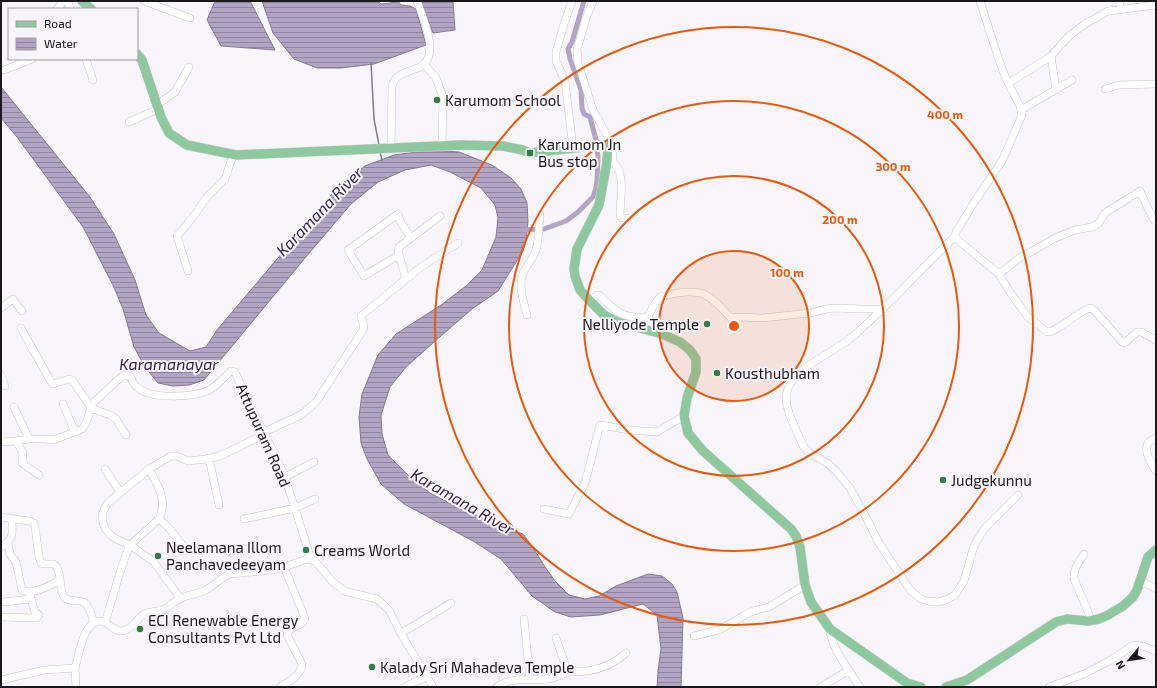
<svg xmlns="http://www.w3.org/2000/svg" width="1157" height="688" viewBox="0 0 1157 688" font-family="'Exo 2',sans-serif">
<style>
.water{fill:url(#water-rules);stroke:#847a91}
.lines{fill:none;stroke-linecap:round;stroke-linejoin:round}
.stream{stroke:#847a91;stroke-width:1.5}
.canal{stroke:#b2a4c3;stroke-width:5}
.minor-casing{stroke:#c6c4ca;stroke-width:8}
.major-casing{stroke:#d1d1d1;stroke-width:10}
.minor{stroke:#fff;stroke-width:7}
.major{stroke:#8ec89f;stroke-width:9}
.ring{fill:none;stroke:#e8590c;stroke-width:2}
.poi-dot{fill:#337b48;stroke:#f7f4fa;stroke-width:1.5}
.labels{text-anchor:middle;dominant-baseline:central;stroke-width:4;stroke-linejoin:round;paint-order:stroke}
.poi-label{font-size:15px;fill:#1a191b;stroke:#f7f4fa;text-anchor:start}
.street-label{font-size:15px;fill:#1a191b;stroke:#f7f4fa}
.water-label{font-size:16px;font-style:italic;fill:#37224c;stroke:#f7f4fa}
.centre{fill:#e8590c;stroke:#f7f4fa;stroke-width:2}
.ring-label{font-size:12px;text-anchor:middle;font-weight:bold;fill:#e8590c;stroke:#f7f4fa;stroke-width:4;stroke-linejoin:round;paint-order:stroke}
</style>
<defs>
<pattern id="water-rules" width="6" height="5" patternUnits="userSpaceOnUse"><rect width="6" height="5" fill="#b2a4c3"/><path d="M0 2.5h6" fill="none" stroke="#90859e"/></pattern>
</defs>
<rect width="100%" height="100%" fill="#f7f4fa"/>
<path class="water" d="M215,1H250L275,50L221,46L207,20Z
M262,1H378L381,4L390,3L398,1L401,5L410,6L416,9L426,45L374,64L341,68H317L294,59L273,33Z
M421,1H453L455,30L433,33Z
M1,87L90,197L114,234L135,280L146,315L159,333L190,351L206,347L217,330L338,187L365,166L394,155L431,150L459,152L492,165L511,178L521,189L527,203L528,221L526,241L523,251L498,291L472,309L434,342L406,367L390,387L381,415L382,434L388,455L408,475L430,493L463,510L503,527L523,534L532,546L545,567L555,581L569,595L585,599L599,596L616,586L648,574L662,576L672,584L677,592L683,618L681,687H657L658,671L661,649L657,615L643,604L600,615L571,617L555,612L532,596L501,559L473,541L404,504L381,484L367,459L361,443L359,417L362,394L378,355L396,334L441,305L466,286L482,270L496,237L498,218L495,205L481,188L450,172L431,165L405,170L378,182L351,204L305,258L204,380L189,385L173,386L158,383L145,367L134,347L123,309L113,285L83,227L17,137L1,118Z"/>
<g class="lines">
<path class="stream" d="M371,63L374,119L379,145
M380,151L382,161"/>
<path class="canal" d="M521,230L544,229L566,221L578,212L593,197L596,188L597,180L598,156L596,140L590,117L584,114L582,108L581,90L570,59L568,49L572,42L584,1"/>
<defs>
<path id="minor" d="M68,1L70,9
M144,1L190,18
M572,1L564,24L556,52V61L565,81L573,148
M593,1L587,16L577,49L578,63L593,110L608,137V145L611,147L613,154V162C626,172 620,201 620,215L621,218H627
M980,1L998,57L1006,79L1020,106L1022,115L1002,161L975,201L956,232L955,236L960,242L999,274L1008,289L1027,316L1047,332C1058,332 1077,312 1090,308L1095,311L1123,343L1127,341L1137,332H1141L1156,340
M1119,1L1121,9
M57,9L64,1
M1051,56L1056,90
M86,59L93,80
M425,65L436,78L443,97L442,146
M4,70L32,59
M1009,83L1051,56L1069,36L1085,24L1108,11L1156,5
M1105,89L1119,85L1156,84
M157,105L175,92L189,67
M1021,110L1072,80
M129,122L158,109
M391,148L392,86C397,72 406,73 418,68C442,59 423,17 417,1
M955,236L892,300L858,332L847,341L800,371L793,380L788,388L786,397L787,406L790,416L803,446L810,453L827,463L836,471L850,488L867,519L879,543L911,591L921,599L928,601L938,602L946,600L955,595L964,581L974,546L984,529L1018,495
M399,255L364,276L348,250L398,214L401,223L411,238
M188,271L177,236L189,222L208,196L225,179L233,155
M999,274L1018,259L1055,238L1075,230L1092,227L1098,224L1105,213L1140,191L1152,217L1156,222
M406,279L421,267L458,243
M590,302L597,295H599C616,312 623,319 648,317L654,305L660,297C672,294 687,290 700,293C711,295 723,310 731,318L741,317L762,318L810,313L831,308L863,309H883
M1,308L13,299L22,311
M527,315C523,300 517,283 525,269C529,262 534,257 536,250C539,239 539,226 540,215
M21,328L51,382L53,384L69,379L73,381L91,408L110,415L116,419L126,435
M1,375L5,386
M63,404L75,432
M14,407L29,439
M264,432L301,415L316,402L363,330L364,327L361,316L406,279L398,251L399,247L440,216
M1156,438C1153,439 1150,441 1148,443C1143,450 1152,465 1156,471
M16,441L23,453L22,463L39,475
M1,442L16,441L29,439H45L53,440L72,433L82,429L86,423L91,408L94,402L121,377L125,375L130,376C132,380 134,385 137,387C150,400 191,397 207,391C218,386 222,379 231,371L235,372L248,401L277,459L285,477L311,559
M209,458L219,505
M105,469L120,492
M149,469C158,485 168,501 159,519
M285,477L314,462
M544,509L569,514L585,483L600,425L630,430L657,432L684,416
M1,517L29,521L34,523L35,526L39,557L41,563L45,564H54C63,572 58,587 64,597C69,603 79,599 85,603C90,607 92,617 94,623
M244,519L295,508L315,499
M8,544L10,554L16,562L22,590C31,596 52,585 60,580
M1,547C15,538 12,534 12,519
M187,551L169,528L159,519L130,545C125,543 118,540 113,537C101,528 99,514 108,503L149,469L171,456H177L188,461L206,459L220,456L265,434
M1084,554C1079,562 1073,569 1074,579L1087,609L1091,621
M1139,582L1147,584L1156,589
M3,602L31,599
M2,617L37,618L39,615L35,612L29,592
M524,619L530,680
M105,622C114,596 119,570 130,545L154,562L180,598
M830,629C829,644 851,674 860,687
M401,633L415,625L451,603
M694,636L719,630L745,615L753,611L769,607L805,585
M556,638L568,673
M75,668L76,687
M1,680L44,670L75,668C79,655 82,630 94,623C107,615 113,636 126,630C134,627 137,618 144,614C150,611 159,612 165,609C170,606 174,601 180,599C188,594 198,594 206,590C215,585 221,577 231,574L272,570L284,567L307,559L315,561L332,581L344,591L377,599L389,610L400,632L433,687
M280,687C288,682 302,675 302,664L287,635V632C292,626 303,626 305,618L284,567
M405,687L427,676
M497,687C511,676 532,681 548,679C555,679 562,674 569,672C575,671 581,672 587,671C602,669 615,663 626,653
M821,687L849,670
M1049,687L1084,674L1109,661L1132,646L1137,645L1142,646L1156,651"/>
<path id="major" d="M82,1L91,9
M137,54L142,60L161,117L169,133L187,145L236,155L461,145L503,146L523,150L530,153L592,146L608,145L607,162L599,205L577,249L574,269L575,276L580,290L590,301L604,315L617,322L662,334L680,342L690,350L696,359V372L687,398L684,416L688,433L703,451L791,529L796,536L800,547L805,585L811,602L830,629L907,683L921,687
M946,687L967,680L1056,622L1067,619L1088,621L1099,619L1108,615L1123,606L1133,597L1137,590L1148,557L1156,550"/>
</defs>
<use href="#minor" class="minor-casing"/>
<use href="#major" class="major-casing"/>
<use href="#minor" class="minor"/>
<use href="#major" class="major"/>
</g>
<circle cx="734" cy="326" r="75" fill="#e8590c" fill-opacity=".12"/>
<g class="ring">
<circle cx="734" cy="326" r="75"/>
<circle cx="734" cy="326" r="150"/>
<circle cx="734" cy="326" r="225"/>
<circle cx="734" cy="326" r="299"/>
</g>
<g class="poi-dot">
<circle cx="437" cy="100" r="4"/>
<rect x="526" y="149" width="8" height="8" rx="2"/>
<circle cx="707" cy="324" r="4"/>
<circle cx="717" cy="373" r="4"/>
<circle cx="943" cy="480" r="4"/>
<circle cx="306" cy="550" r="4"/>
<circle cx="158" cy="556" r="4"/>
<circle cx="140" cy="629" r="4"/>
<circle cx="372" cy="667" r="4"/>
</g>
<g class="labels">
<g class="poi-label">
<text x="445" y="100">Karumom School</text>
<text x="538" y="144">Karumom Jn<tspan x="538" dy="17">Bus stop</tspan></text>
<text x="699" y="324" text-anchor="end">Nelliyode Temple</text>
<text x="725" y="373">Kousthubham</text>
<text x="951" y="480">Judgekunnu</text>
<text x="166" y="547">Neelamana Illom<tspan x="166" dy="17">Panchavedeeyam</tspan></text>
<text x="314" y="550">Creams World</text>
<text x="148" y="620">ECI Renewable Energy<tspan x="148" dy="17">Consultants Pvt Ltd</tspan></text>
<text x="380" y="667">Kalady Sri Mahadeva Temple</text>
</g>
<g class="street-label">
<text transform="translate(264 435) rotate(66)">Attupuram Road</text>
</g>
<g class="water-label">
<text transform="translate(319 211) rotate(-46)">Karamana River</text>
<text x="169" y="363">Karamanayar</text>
<text transform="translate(463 501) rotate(30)">Karamana River</text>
</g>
</g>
<circle cx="734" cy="326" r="6" class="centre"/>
<g class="ring-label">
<text x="945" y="119">400 m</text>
<text x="893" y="171">300 m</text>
<text x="840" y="224">200 m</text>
<text x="787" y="277">100 m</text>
</g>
<rect width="1157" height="688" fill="none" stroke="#1a191b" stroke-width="4"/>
<rect x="8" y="8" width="130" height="52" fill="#f7f4fa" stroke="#9f9ca1"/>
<rect x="16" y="21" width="20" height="6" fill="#8ec89f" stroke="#9f9ca1"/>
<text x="44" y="28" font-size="12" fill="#1a191b">Road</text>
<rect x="16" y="38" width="20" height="12" fill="url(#water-rules)" stroke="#9f9ca1"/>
<text x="44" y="48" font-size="12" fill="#1a191b">Water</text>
<g transform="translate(1129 660) rotate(241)" stroke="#f7f4fa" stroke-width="3" paint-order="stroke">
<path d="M0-3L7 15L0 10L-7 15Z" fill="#1a191b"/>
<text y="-6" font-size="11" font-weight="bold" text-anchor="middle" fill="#1a191b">N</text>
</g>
</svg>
